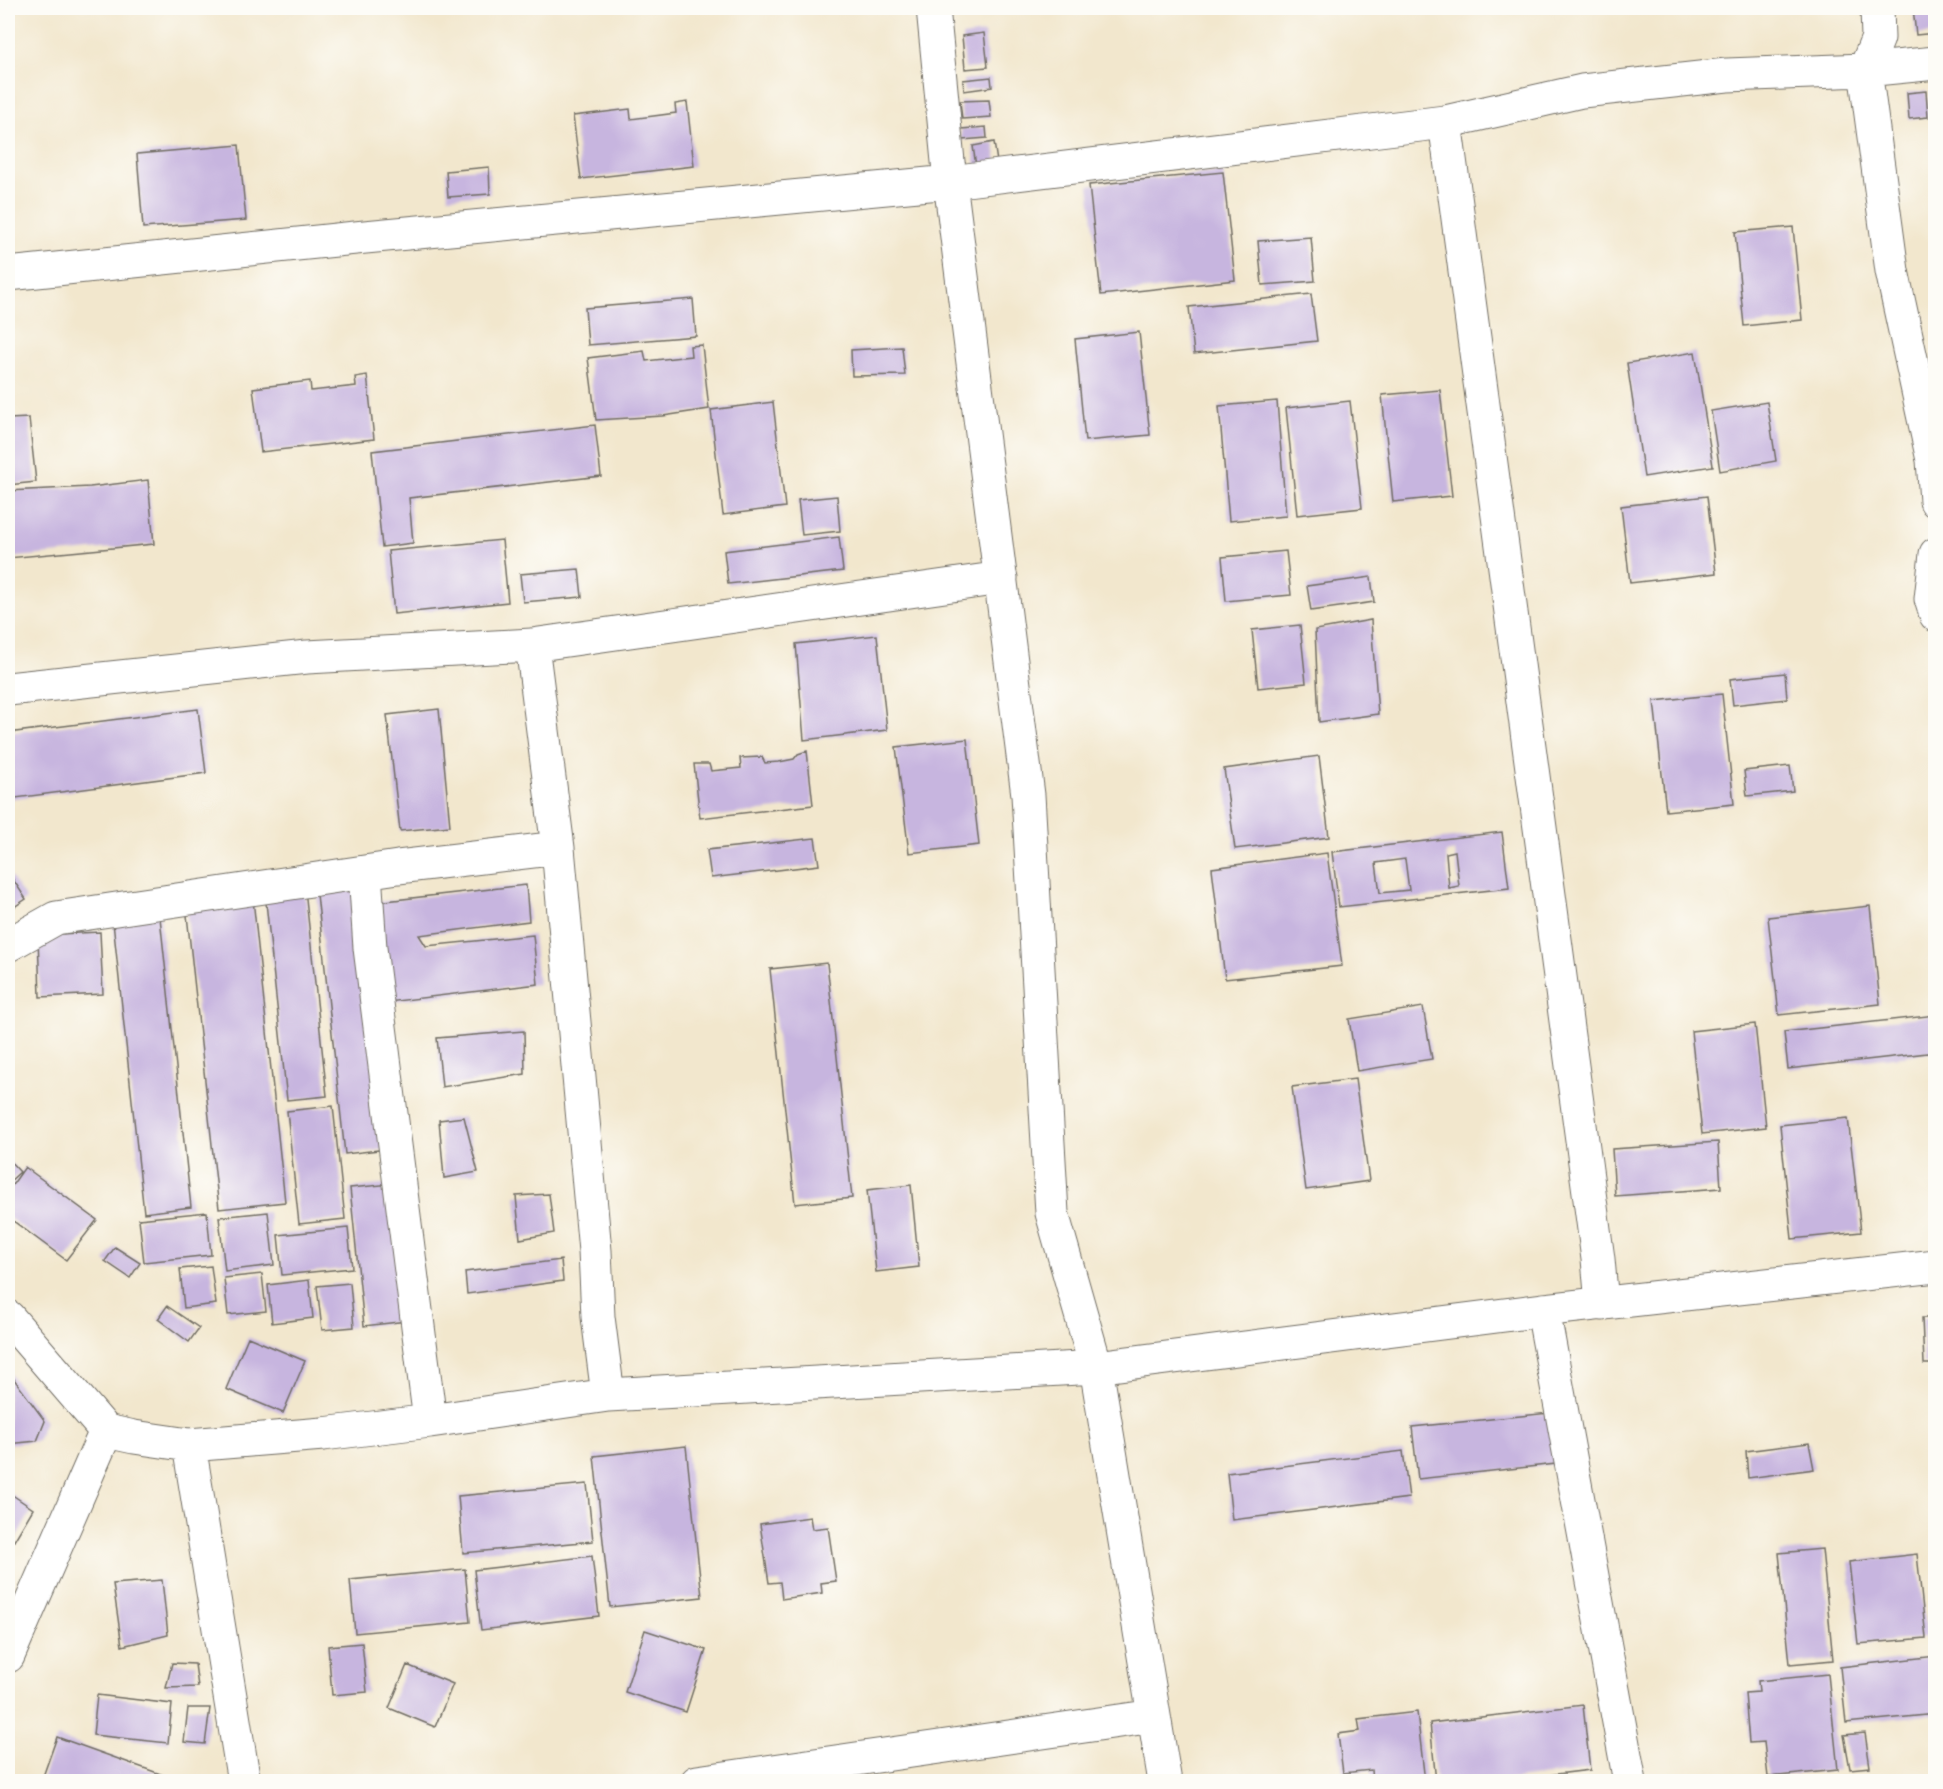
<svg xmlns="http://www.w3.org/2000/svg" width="1943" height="1789" viewBox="0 0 1943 1789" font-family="Cardo,serif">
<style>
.building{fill:#c7b5df;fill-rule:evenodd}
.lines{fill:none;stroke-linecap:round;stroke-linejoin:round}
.street-casing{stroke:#716d64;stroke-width:35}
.street{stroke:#fff;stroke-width:33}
</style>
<rect width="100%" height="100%" fill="#fdfcf7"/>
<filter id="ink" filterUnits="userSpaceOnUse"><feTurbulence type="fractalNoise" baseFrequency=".0167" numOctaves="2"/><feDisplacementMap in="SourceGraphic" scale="12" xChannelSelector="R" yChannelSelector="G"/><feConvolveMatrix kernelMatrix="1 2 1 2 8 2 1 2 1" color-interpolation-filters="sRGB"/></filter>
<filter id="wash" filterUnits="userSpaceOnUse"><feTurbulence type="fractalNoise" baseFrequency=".008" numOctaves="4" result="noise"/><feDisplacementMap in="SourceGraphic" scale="24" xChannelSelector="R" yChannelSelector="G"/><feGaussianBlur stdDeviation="1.35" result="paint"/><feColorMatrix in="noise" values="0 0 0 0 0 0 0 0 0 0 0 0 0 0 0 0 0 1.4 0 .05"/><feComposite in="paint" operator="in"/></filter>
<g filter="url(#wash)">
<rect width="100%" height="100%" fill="#f2e7cd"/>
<g id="blocks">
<path class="building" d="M968,8H990V14H968Z
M1913,8H1936V33L1916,35Z
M984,33L988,67L965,69L962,36Z
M991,77L992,87L964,91L963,80Z
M1926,91L1928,117L1909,119L1907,93Z
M989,100L991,117L962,119L960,101Z
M687,102L694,166L581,179L573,116L630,109L631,119L676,113L675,104Z
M986,127L987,138L962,140L961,129Z
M994,142L997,162L976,166L973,146Z
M239,145L246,220L143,228L137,154Z
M489,167L490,194L448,197L446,171Z
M1223,172L1235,280L1101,295L1089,185Z
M1793,227L1802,320L1744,326L1735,232Z
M1311,237L1315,281L1262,285L1258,241Z
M1311,294L1317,341L1194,354L1189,307Z
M693,299L696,336L588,345L585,308Z
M1139,332L1150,435L1085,441L1075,339Z
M702,345L709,409L663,416L596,420L588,358L644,351L646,361L691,356L690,346Z
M902,347L905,375L852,376L851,350Z
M1695,352L1713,466L1644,477L1627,363Z
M367,375L374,439L261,452L253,388L310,381L311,391L356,386L355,377Z
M1440,390L1452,496L1393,502L1382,395Z
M1277,401L1286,516L1229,521L1219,406Z
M1350,401L1362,508L1297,515L1286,408Z
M773,402L785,507L723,515L711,410Z
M1767,402L1776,461L1720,471L1711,411Z
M29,418L36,482L8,485V419Z
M595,425L601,476L409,498L413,543L382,547L372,451Z
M148,480L154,544L8,558V491L90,487Z
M837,496L840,531L802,535L798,500Z
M1707,496L1716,573L1630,583L1621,506Z
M839,537L843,571L728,584L724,551Z
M502,540L508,602L394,614L388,551Z
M1286,551L1291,595L1226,601L1222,557Z
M579,569L582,597L523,602L520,574Z
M1371,577L1374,602L1311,611L1307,586Z
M1371,620L1378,714L1319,722L1315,630Z
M1300,625L1306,683L1258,688L1252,630Z
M877,635L887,730L804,740L796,644Z
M1785,673L1787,699L1733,705L1730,679Z
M1722,694L1734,804L1666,811L1654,701Z
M198,709L206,773L8,799V733Z
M439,709L450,826L400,831L387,715Z
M967,739L979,845L909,853L896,747Z
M807,751L813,805L700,818L694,764H709L711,771L741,768L740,758L762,757L765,763L779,762L794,759L798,754Z
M1319,756L1329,837L1235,849L1224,769Z
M1790,766L1793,791L1747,796L1744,771Z
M1502,832L1509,888L1339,907L1332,852ZM1455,851L1459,886L1449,888L1446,853ZM1405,859L1409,890L1380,893L1376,863Z
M815,838L819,865L711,878L707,850Z
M1327,853L1342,966L1225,979L1212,868Z
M8,872L26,899L8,911Z
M358,880L387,1149L345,1154L316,885Z
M526,885L529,921L419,935L426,946L533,935L538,984L388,1002L377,902Z
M305,889L327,1096L287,1100L265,893Z
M253,899L285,1202L219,1209L186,906Z
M1870,906L1880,1004L1779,1015L1768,917Z
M159,908L191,1207L144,1213L112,913Z
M100,932L103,994L40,997L38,935Z
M827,963L852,1198L795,1204L770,969Z
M1423,1007L1432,1059L1357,1071L1349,1019Z
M1936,1015V1052L1788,1069L1784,1032Z
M1755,1024L1766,1127L1702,1134L1691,1031Z
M524,1031L525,1074L442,1087L437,1038Z
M1355,1079L1369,1181L1306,1190L1292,1087Z
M333,1106L345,1219L299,1224L287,1111Z
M464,1117L478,1172L444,1178L439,1120Z
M1848,1118L1861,1232L1792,1239L1780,1125Z
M1718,1142L1721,1188L1615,1196L1612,1149Z
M8,1159L20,1172L8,1183Z
M25,1167L97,1220L66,1260L8,1217V1191Z
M392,1184L407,1321L364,1326L350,1188Z
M911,1185L919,1267L876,1272L867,1190Z
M549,1194L554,1233L520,1239L516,1196Z
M207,1212L211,1255L144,1262L139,1219Z
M268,1212L274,1265L225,1271L219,1217Z
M348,1228L352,1268L282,1275L278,1235Z
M115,1247L140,1263L130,1278L105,1261Z
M561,1260L563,1281L467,1294L465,1272Z
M211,1266L216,1304L184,1308L180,1269Z
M262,1274L266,1311L228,1315L224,1278Z
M309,1280L313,1318L272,1323L268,1285Z
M350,1283L354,1327L322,1330L317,1286Z
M167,1306L199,1328L189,1342L158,1319Z
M1922,1318H1936V1364H1924Z
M248,1337L305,1361L283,1413L226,1389Z
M8,1371L45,1421L37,1441L8,1444Z
M1550,1413L1556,1464L1418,1479L1412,1427Z
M1809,1443L1814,1469L1748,1478L1746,1451Z
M686,1446L702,1597L610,1607L594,1456Z
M1403,1451L1409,1498L1232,1520L1227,1473Z
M587,1484L593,1541L463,1553L458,1496Z
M8,1492L33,1509L8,1551Z
M810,1517L812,1529L828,1527L836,1581L821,1583L822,1593L782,1599L780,1582L769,1583L760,1524Z
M1822,1549L1833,1660L1790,1664L1779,1553Z
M1917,1554L1926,1638L1858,1644L1849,1562Z
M592,1556L599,1616L481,1630L474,1570Z
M465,1569L470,1622L355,1633L350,1580Z
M162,1580L168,1635L122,1646L113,1584Z
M645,1630L706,1650L686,1712L625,1692Z
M362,1643L367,1692L332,1695L328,1646Z
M1936,1656V1714L1846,1723L1840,1667Z
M172,1663L195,1664L198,1687L166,1688Z
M407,1665L453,1684L435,1727L389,1708Z
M1828,1674L1838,1770L1768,1777L1764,1742L1749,1743L1745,1693L1759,1692L1758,1681Z
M97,1695L172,1704L168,1743L93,1735Z
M1583,1705L1590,1770L1491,1782H1436L1430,1723Z
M188,1708H210L205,1744L184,1742Z
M1417,1712L1425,1782H1372L1371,1770L1343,1773L1338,1734L1360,1731L1358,1719Z
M1865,1733L1870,1767L1850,1769L1844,1735Z
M57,1737L166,1776L164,1782H41Z"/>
</g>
</g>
<g filter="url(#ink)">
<use href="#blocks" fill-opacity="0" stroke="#716d64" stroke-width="1.5"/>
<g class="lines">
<defs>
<path id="street" d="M933,8L950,182L1028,795L1052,1213L1096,1367L1165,1782
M1877,8L1878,38L1865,70L1892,271L1933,460L1936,501
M1445,122L1598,1259L1602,1304
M8,274L365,237L950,182L1445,122L1582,91L1727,75L1865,70L1936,63
M1936,554L1931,599L1936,615
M532,645L558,848L595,1251L598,1317L608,1395
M8,689L307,657L532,645L1001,578
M365,872L370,948L430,1421
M8,945L56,918L398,867L558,848
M1543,1310L1630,1782
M8,1317L106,1431L134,1437L189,1445L323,1434L430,1421L608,1395L1096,1367L1543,1310L1936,1266
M189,1445L244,1782
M8,1656L106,1431
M697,1782L1154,1716"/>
</defs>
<use href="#street" class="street-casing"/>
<use href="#street" class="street"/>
</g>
</g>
<rect width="1943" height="1789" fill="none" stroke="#fdfcf7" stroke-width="30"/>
</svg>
